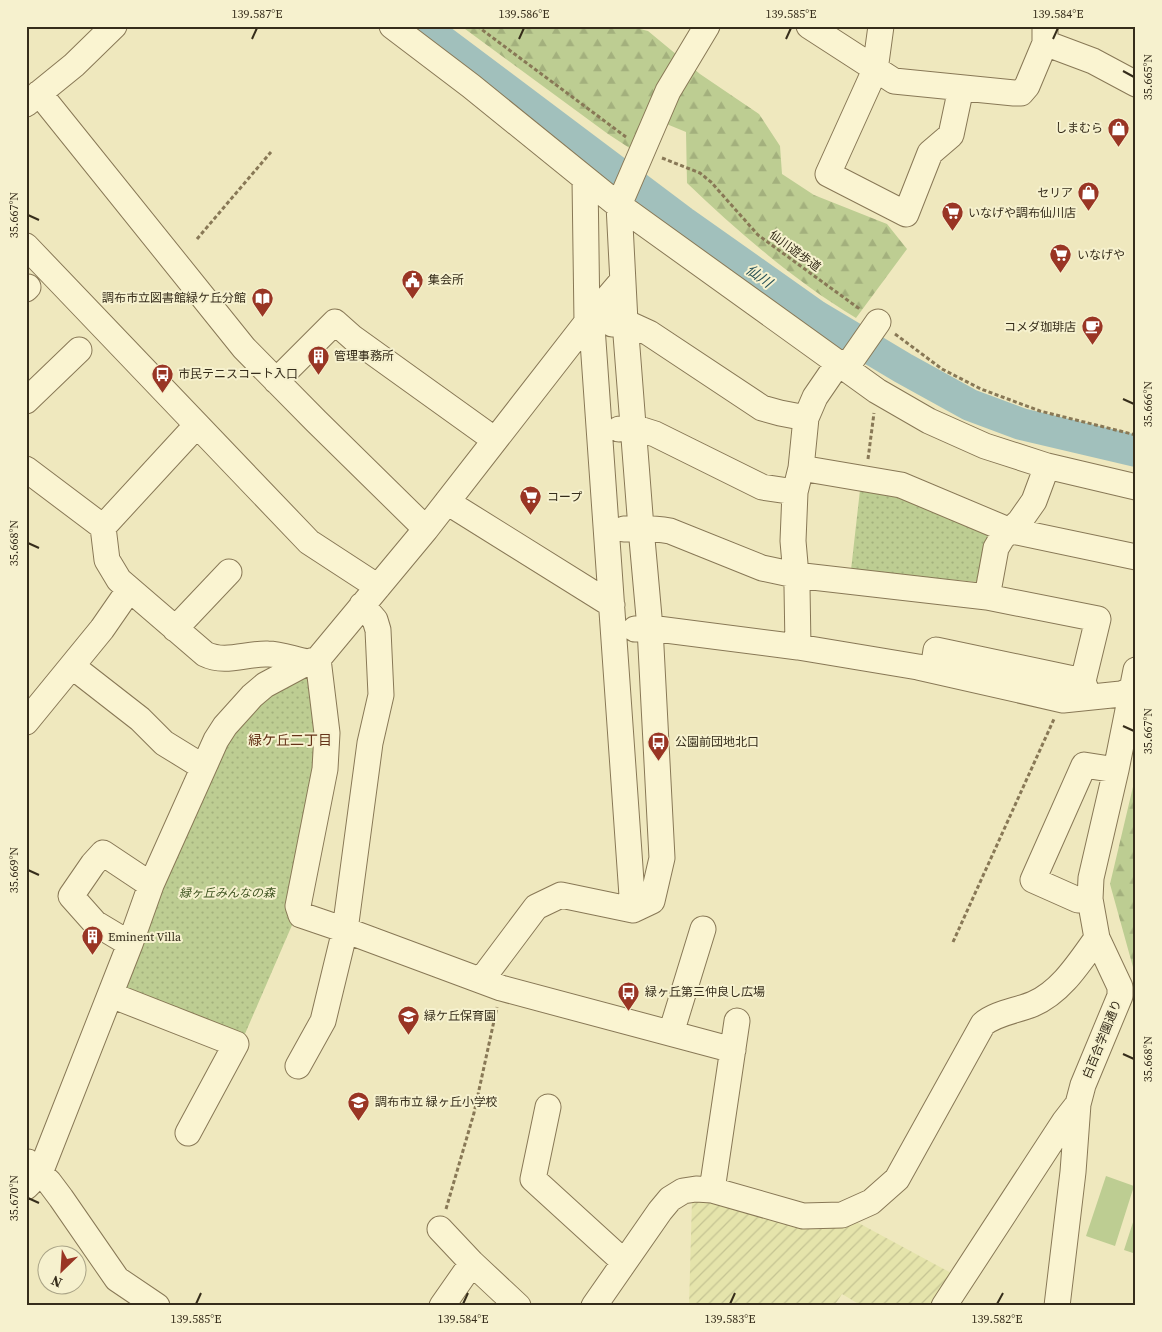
<svg xmlns="http://www.w3.org/2000/svg" width="1162" height="1332" viewBox="0 0 1162 1332" font-family="'Source Serif 4','Noto Sans JP',serif">
<style>
.farmland{fill:url(#farmland-furrows)}
.green{fill:#bdcd92}
.forest{fill:url(#forest-firs)}
.park{fill:url(#park-dots)}
.lines{fill:none;stroke-linecap:round;stroke-linejoin:round}
.river{stroke:#a1c0bc;stroke-width:32}
.minor-casing{stroke:#887856;stroke-width:27}
.path{stroke:#887856;stroke-width:3;stroke-dasharray:4 2.5;stroke-linecap:butt}
.minor{stroke:#faf4d1;stroke-width:25}
.ticks{fill:none;stroke:#362d1b;stroke-width:2}
.labels{text-anchor:middle;dominant-baseline:central;stroke-width:4;stroke-linejoin:round;paint-order:stroke}
.poi-label{font-size:12px;fill:#362d1b;stroke:#f6f1ce;text-anchor:start}
.street-label{font-size:12px;fill:#362d1b;stroke:#f6f1ce}
.park-label{font-size:12px;font-style:italic;fill:#3f5421;stroke:#f6f1ce}
.water-label{font-size:14px;font-style:italic;fill:#2a5357;stroke:#f6f1ce}
.neighbourhood-label{font-size:14px;fill:#653419;stroke:#f6f1ce}
.neatline{fill:none;stroke:#362d1b;stroke-width:2}
.ticks-label{font-size:12px;text-anchor:middle;fill:#362d1b}
</style>
<defs>
<pattern id="farmland-furrows" width="10" height="10" patternUnits="userSpaceOnUse" patternTransform="scale(1.25)"><rect width="10" height="10" fill="#e5e4ab"/><path d="M-1 1l2-2M0 10L10 0M9 11l2-2" fill="none" stroke="#c5c493"/></pattern>
<pattern id="forest-firs" width="22" height="20" patternUnits="userSpaceOnUse" patternTransform="scale(1.25)"><rect width="22" height="20" fill="#bdcd92"/><path d="M5 1l3.5 6h-7zM16 11l3.5 6h-7z" fill="#a3b07d"/></pattern>
<pattern id="park-dots" width="8" height="8" patternUnits="userSpaceOnUse" patternTransform="scale(1.25)"><rect width="8" height="8" fill="#bdcd92"/><path d="M2 2h.1M6 6h.1" fill="none" stroke="#a3b07d" stroke-width="1.8" stroke-linecap="round"/></pattern>
</defs>
<rect width="100%" height="100%" fill="#efe8be"/>
<path class="farmland" d="M692,1200L853,1220L953,1274L934,1306H862L842,1294L834,1306H689Z"/>
<path class="green" d="M1106,1176L1134,1186L1115,1246L1086,1236Z
M1136,1213V1254L1124,1250Z"/>
<path class="forest" d="M461,26H628L648,31L700,74L759,114L780,146L782,174L814,195L887,224L907,249L856,318C795,281 739,233 687,183L686,132L647,116L631,149L608,134Z
M1136,774V978L1110,884Z"/>
<path class="park" d="M861,481L990,527L977,582L851,570Z
M308,662L322,693L299,909L241,1043L111,995L216,740Z"/>
<g class="lines">
<path class="river" d="M422,26L683,222L816,316L903,368L970,405L1021,424L1136,451"/>
<defs>
<path id="minor" d="M392,26L471,86L613,201L877,391L929,421L985,446L1047,466L1136,487
M809,26L894,81L1014,93H1021L1027,86L1045,43V26
M881,26L875,70L828,174L906,214L930,153L951,135L961,88
M1045,43L1093,61L1136,84
M39,93L244,348L316,421L426,529
M26,104L74,65L114,26
M585,179L587,322L592,327L633,910
M26,246L309,542L378,587
M26,289L28,287
M612,324L625,322L649,333L762,408L780,413L806,418
M846,368L878,322
M276,381L335,322L353,338L495,440
M26,401L79,350
M619,429L633,427L655,434L762,487L795,492
M801,468L901,485L1008,530L1136,557
M26,469L103,527L107,560L119,580L205,654C225,664 247,653 268,654C281,654 295,660 308,662
M447,502L612,605
M103,527L196,426
M624,529C640,528 654,528 670,531L762,568L795,575L987,597L1098,619L1083,681L1088,696
M987,597L996,548L1002,538L1020,521L1034,501L1047,466
M175,629L229,572
M635,629L650,628L798,647L918,667L1063,700L1121,694L1131,690L1136,685
M798,647L797,587L793,541L795,492L801,468L806,418L815,397L839,362
M318,659L327,733L325,769L298,906L301,915L345,930L501,988L733,1050
M72,666L140,719L164,743L203,767
M933,670L936,650L1083,681
M26,722L102,629L129,590
M1090,899L1078,900L1033,880L1084,765L1116,770
M130,944L95,923L71,896L93,864L103,853L151,885
M482,979L536,907L561,895L633,910L652,901L662,858L650,628L641,528L625,322L619,205L668,91L707,26
M111,995L236,1044L188,1133
M671,1033L703,929
M298,1066L323,1021L345,930L370,743L381,695L378,630L375,620L362,605
M548,1107L533,1179L624,1262
M28,1162L49,1182L61,1198L117,1279L157,1306
M26,1187L40,1173L130,944L151,885L216,740L225,726L252,696L265,685L308,662L318,659L426,529L587,322L622,281
M712,1190L737,1021
M440,1229L472,1263L518,1306
M442,1306L472,1263
M594,1306L660,1211L670,1199L683,1191L696,1189L712,1190L803,1216L842,1215L871,1202L897,1179L983,1024C996,1013 1016,1011 1033,1004C1061,992 1079,963 1097,938
M944,1306L1064,1122L1078,1104
M1057,1306L1073,1172L1078,1104L1083,1085L1120,996V987L1097,938L1090,899L1091,878L1116,770L1136,670"/>
</defs>
<use href="#minor" class="minor-casing"/>
<path class="path" d="M477,26L626,137
M662,158L700,173L711,182L758,235L861,310
M197,239L271,152
M895,334L942,369L981,389L1040,411L1136,435
M868,459L874,413
M953,942L1054,719
M446,1209L474,1113L497,1007"/>
<use href="#minor" class="minor"/>
</g>
<path class="ticks" d="M252,39L257,28M519,39L524,28M786,39L791,28M1053,39L1058,28M1123,71L1134,77M28,215L39,220M1123,399L1134,404M28,543L39,548M1123,726L1134,731M28,870L39,875M1123,1054L1134,1059M28,1198L39,1203M196,1304L201,1293M463,1304L468,1293M730,1304L735,1293M997,1304L1003,1293"/>
<defs>
<symbol id="shop-pin" viewBox="-11 -11 22 30"><path d="M0 17L-7.5 6A9.5 9.5 0 1 1 7.5 6Z" fill="#993524" stroke="#f6f1ce"/><path d="M-5-2.5h2.3a2.7 3.5 0 0 1 5.4 0H5L5.5 6h-11ZM-1.5-2.5h3a1.5 2.3 0 0 0-3 0Z" fill="#fff"/></symbol>
<symbol id="supermarket-pin" viewBox="-11 -11 22 30"><path d="M0 17L-7.5 6A9.5 9.5 0 1 1 7.5 6Z" fill="#993524" stroke="#f6f1ce"/><path d="M-6-5.5h2.5l.6 2H6L4.5 2H-2.5L-4.4-4H-6ZM-1.5 3.2a1.3 1.3 0 1 0 .1 0ZM3 3.2a1.3 1.3 0 1 0 .1 0Z" fill="#fff"/></symbol>
<symbol id="civic-pin" viewBox="-11 -11 22 30"><path d="M0 17L-7.5 6A9.5 9.5 0 1 1 7.5 6Z" fill="#993524" stroke="#f6f1ce"/><path d="M-.6-6.5H3V-4.5H.6V-3L4-1V1h2V6H-6V1h2V-1L-.6-3ZM-1.2 2.5V6h2.4V2.5Z" fill="#fff"/></symbol>
<symbol id="library-pin" viewBox="-11 -11 22 30"><path d="M0 17L-7.5 6A9.5 9.5 0 1 1 7.5 6Z" fill="#993524" stroke="#f6f1ce"/><path d="M-6-4Q-3-5.5-.7-3.5V5Q-3 3-6 4ZM6-4Q3-5.5 .7-3.5V5Q3 3 6 4Z" fill="#fff"/></symbol>
<symbol id="cafe-pin" viewBox="-11 -11 22 30"><path d="M0 17L-7.5 6A9.5 9.5 0 1 1 7.5 6Z" fill="#993524" stroke="#f6f1ce"/><path d="M-5.5-4.5H6V0H3Q3 3.5 0 3.5H-2.5Q-5.5 3.5-5.5 0ZM3-3.2v2h1.7v-2ZM-6 4.5H4V6H-6Z" fill="#fff"/></symbol>
<symbol id="building-pin" viewBox="-11 -11 22 30"><path d="M0 17L-7.5 6A9.5 9.5 0 1 1 7.5 6Z" fill="#993524" stroke="#f6f1ce"/><path d="M-4-6H4V6H1V3H-1V6H-4ZM-2.5-4.3h1.7v1.8h-1.7ZM.8-4.3h1.7v1.8H.8ZM-2.5-1h1.7V.8h-1.7ZM.8-1h1.7V.8H.8Z" fill="#fff"/></symbol>
<symbol id="bus-pin" viewBox="-11 -11 22 30"><path d="M0 17L-7.5 6A9.5 9.5 0 1 1 7.5 6Z" fill="#993524" stroke="#f6f1ce"/><path d="M-5-6H5V4H4V6H2V4H-2V6H-4V4H-5ZM-3.5-4V0h7V-4ZM-3.5 1.2v1.5H-2V1.2ZM2 1.2v1.5H3.5V1.2Z" fill="#fff"/></symbol>
<symbol id="school-pin" viewBox="-11 -11 22 30"><path d="M0 17L-7.5 6A9.5 9.5 0 1 1 7.5 6Z" fill="#993524" stroke="#f6f1ce"/><path d="M0-5L7-2L0 1L-7-2ZM-4 1L0 2.5L4 1V4Q0 6-4 4Z" fill="#fff"/></symbol>
</defs>
<g fill-rule="evenodd">
<use href="#shop-pin" x="1106" y="116" width="25" height="34"/>
<use href="#shop-pin" x="1076" y="180" width="25" height="34"/>
<use href="#supermarket-pin" x="940" y="200" width="25" height="34"/>
<use href="#supermarket-pin" x="1048" y="242" width="25" height="34"/>
<use href="#civic-pin" x="400" y="268" width="25" height="34"/>
<use href="#library-pin" x="250" y="286" width="25" height="34"/>
<use href="#cafe-pin" x="1080" y="314" width="25" height="34"/>
<use href="#building-pin" x="306" y="344" width="25" height="34"/>
<use href="#bus-pin" x="150" y="362" width="25" height="34"/>
<use href="#supermarket-pin" x="518" y="484" width="25" height="34"/>
<use href="#bus-pin" x="646" y="730" width="25" height="34"/>
<use href="#building-pin" x="80" y="924" width="25" height="34"/>
<use href="#bus-pin" x="616" y="980" width="25" height="34"/>
<use href="#school-pin" x="396" y="1004" width="25" height="34"/>
<use href="#school-pin" x="346" y="1090" width="25" height="34"/>
</g>
<g class="labels">
<g class="poi-label">
<text x="1103" y="128" text-anchor="end">しまむら</text>
<text x="1073" y="193" text-anchor="end">セリア</text>
<text x="968" y="213">いなげや調布仙川店</text>
<text x="1077" y="255">いなげや</text>
<text x="428" y="280">集会所</text>
<text x="246" y="298" text-anchor="end">調布市立図書館緑ケ丘分館</text>
<text x="1076" y="327" text-anchor="end">コメダ珈琲店</text>
<text x="334" y="356">管理事務所</text>
<text x="178" y="374">市民テニスコート入口</text>
<text x="547" y="497">コープ</text>
<text x="675" y="742">公園前団地北口</text>
<text x="108" y="937">Eminent Villa</text>
<text x="645" y="992">緑ヶ丘第三仲良し広場</text>
<text x="424" y="1016">緑ケ丘保育園</text>
<text x="375" y="1102">調布市立 緑ヶ丘小学校</text>
</g>
<g class="street-label">
<text transform="translate(795 251) rotate(36)">仙川遊歩道</text>
<text transform="translate(1102 1039) rotate(-68)">白百合学園通り</text>
</g>
<g class="park-label">
<text x="227" y="893">緑ヶ丘みんなの森</text>
</g>
<g class="water-label">
<text transform="translate(759 276) rotate(35)">仙川</text>
</g>
<g class="neighbourhood-label">
<text x="290" y="740">緑ケ丘二丁目</text>
</g>
</g>
<rect width="1162" height="1332" fill="none" stroke="#f6f1ce" stroke-width="55"/>
<g transform="translate(62 1270) rotate(205)"><circle r="24" fill="#f6f1ce" stroke="#a9a386"/>
<path d="M0-4L9 19L0 12L-9 19Z" fill="#993524"/>
<text y="-8" font-size="14" font-weight="bold" text-anchor="middle" fill="#362d1b">N</text>
</g>
<rect x="28" y="28" width="1106" height="1276" class="neatline"/>
<g class="ticks-label">
<text x="257" y="18">139.587°E</text>
<text x="524" y="18">139.586°E</text>
<text x="791" y="18">139.585°E</text>
<text x="1058" y="18">139.584°E</text>
<text transform="translate(1148 77) rotate(-90)" y="4">35.665°N</text>
<text transform="translate(14 215) rotate(-90)" y="4">35.667°N</text>
<text transform="translate(1148 404) rotate(-90)" y="4">35.666°N</text>
<text transform="translate(14 543) rotate(-90)" y="4">35.668°N</text>
<text transform="translate(1148 731) rotate(-90)" y="4">35.667°N</text>
<text transform="translate(14 870) rotate(-90)" y="4">35.669°N</text>
<text transform="translate(1148 1059) rotate(-90)" y="4">35.668°N</text>
<text transform="translate(14 1198) rotate(-90)" y="4">35.670°N</text>
<text x="196" y="1323">139.585°E</text>
<text x="463" y="1323">139.584°E</text>
<text x="730" y="1323">139.583°E</text>
<text x="997" y="1323">139.582°E</text>
</g>
</svg>
